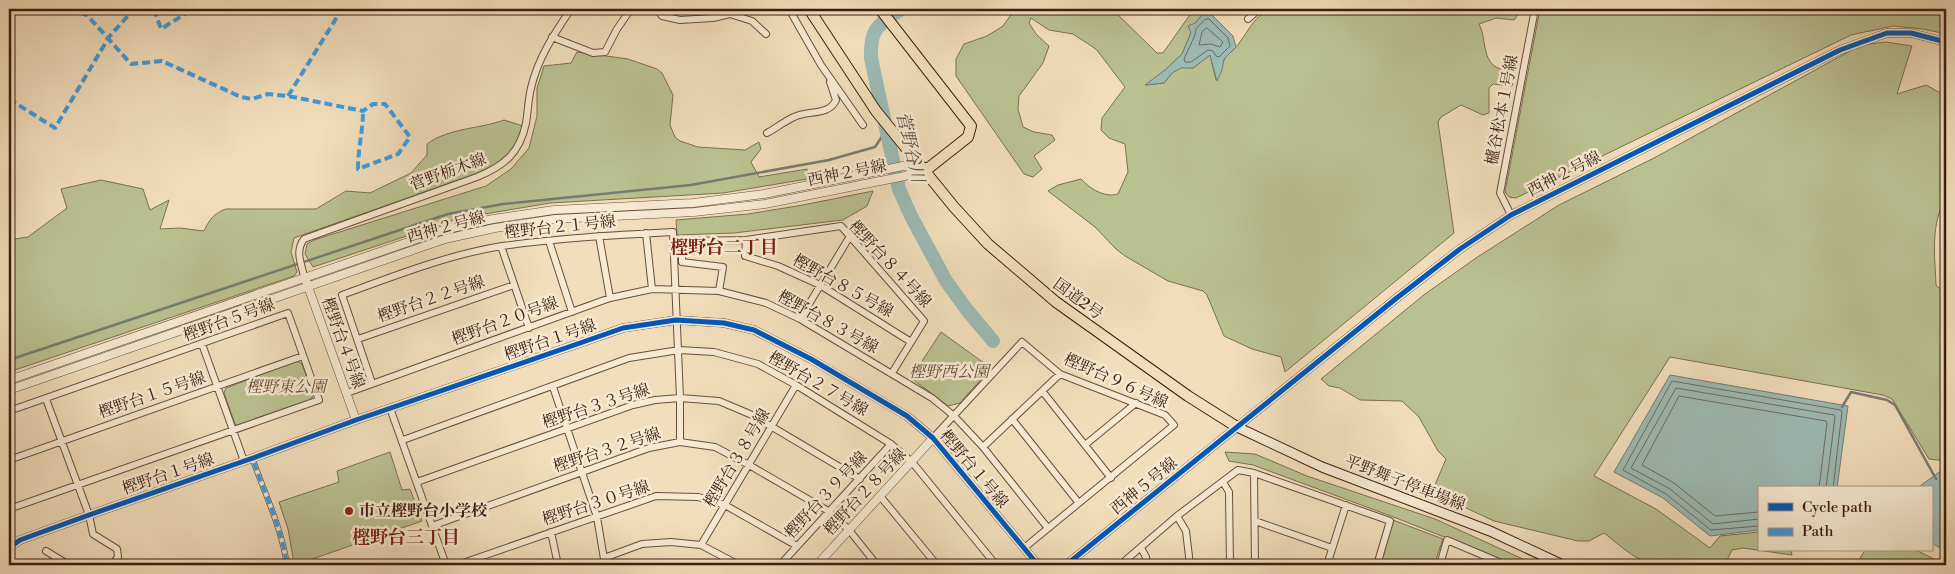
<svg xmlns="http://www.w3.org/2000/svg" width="1955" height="574" viewBox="0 0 1955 574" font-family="'Libre Bodoni','Noto Serif JP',serif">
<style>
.green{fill:#bac191;stroke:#7b7051}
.water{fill:#9cbbb5;stroke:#767c73}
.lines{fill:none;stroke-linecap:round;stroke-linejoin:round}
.shore{stroke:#6c6c63;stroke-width:1}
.stream{stroke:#767c73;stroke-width:2.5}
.river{stroke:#9cbbb5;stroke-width:14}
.pedestrian-casing{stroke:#6a4e3c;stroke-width:6}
.minor-casing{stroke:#6a4e3c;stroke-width:8}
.tertiary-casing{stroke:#6a4e3c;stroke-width:9}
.secondary-casing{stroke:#3c1e11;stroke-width:11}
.trunk-casing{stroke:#3c1e11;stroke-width:12}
.pedestrian{stroke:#f7ead3;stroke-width:4.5}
.minor{stroke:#f7ead3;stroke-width:6}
.tertiary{stroke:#f7ead3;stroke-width:8}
.secondary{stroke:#f7ead3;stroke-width:9}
.trunk{stroke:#f2debc;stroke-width:10}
.quiet{stroke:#3f9bde;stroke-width:4;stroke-dasharray:8 4;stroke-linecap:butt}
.cycleway-casing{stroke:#f7ead3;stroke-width:8}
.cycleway{stroke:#0057b8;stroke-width:5}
.poi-dot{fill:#8f2418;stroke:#f7ead3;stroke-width:2}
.labels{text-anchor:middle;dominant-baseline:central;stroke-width:5;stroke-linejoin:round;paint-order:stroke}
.street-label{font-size:16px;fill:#3c1e11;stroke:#f7ead3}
.park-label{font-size:16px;font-style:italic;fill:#624f37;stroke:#f7ead3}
.poi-label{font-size:16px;font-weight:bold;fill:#3c1e11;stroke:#f7ead3;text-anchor:start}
.water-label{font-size:18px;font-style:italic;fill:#594d42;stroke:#f7ead3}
.neighbourhood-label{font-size:18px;font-weight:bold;fill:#7a1f14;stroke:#f7ead3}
</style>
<rect width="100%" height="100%" fill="#f2debc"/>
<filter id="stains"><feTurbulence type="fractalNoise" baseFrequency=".004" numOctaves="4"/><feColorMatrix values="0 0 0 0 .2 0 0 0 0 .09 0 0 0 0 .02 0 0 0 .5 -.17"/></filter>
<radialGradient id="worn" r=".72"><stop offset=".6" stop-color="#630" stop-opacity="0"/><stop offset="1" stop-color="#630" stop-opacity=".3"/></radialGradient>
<path class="green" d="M1015,9H1112L1157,53H1163L1194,9H1208L1195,23L1182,54L1165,70L1146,85L1164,83L1172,73L1181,67L1193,68L1210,55L1216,80C1220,74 1222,62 1225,58C1228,54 1233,51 1236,47C1249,32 1256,9 1278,9L1283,14L1289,9H1522L1514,20L1496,18L1479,24C1486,36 1482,59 1496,67C1502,70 1509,72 1515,74L1512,86L1493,84L1489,88V113L1483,115L1461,105L1441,117L1438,122L1454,233L1285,372L1281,357L1252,349L1224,336L1207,295L1203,291L1168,281L1125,256L1116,249L1095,227L1048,191L1058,185L1081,179C1090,189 1105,198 1118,194L1128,172L1125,144L1109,138L1101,130L1102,118L1125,87L1096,49L1073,34L1049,30L1031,18L1029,23L1036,34L1049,46L1043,63L1019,96L1018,109L1023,127L1034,132L1052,135L1055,140L1034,156L1042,169L1033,177L1024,174L956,76V59L964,44L987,36L1003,26Z
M1540,9H1946V34L1923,29L1893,26L1851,35L1516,198L1509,197L1505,192Z
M1886,42L1912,46L1897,94L1926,85L1946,96V199C1930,223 1935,257 1936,285L1940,289L1946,292V461L1929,459L1892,399L1883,395L1670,357L1594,476L1656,509L1710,548L1720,536L1759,532V550H1791L1792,555L1743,548L1732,550L1727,560L1730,565H1680L1672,560C1647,574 1623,547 1604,533L1589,541H1578L1494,521L1432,492L1446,459L1438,451L1419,417L1402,401L1360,400L1340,388L1329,386L1321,379L1425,294L1476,258L1559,205L1654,158L1861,45Z
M577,52L628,59L657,69L662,73L673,95L670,125L675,137L680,141L698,147L745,150L759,142L761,149L751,162L759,177L807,169V179L723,193L550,203L461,218L313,267L305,254L307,244L314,240L486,186L511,169L529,148L537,116V88L544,66L571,63Z
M504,120L523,126C517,143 510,156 495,167L294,238L291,252L297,272L294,276L9,372V240L28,237L67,208L61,189L101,180L143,189L150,210L169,200L160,229L180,228L204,231C209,220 214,213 226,209H316L346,191L370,193L411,173L427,155V144C448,128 480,129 504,120Z
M873,191L867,206L843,220L734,233L677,235L676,220L748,214L803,205Z
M941,332L991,368L960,403L948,406L911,378Z
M297,361L302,364L313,395L311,400L237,425L235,424L224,393L226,388Z
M390,452L402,490L410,489L422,521L298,564L294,563L288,529L279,502L339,482L337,471Z
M1225,452L1255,454L1307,476L1435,519L1536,565H1515L1391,516L1253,465L1229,461Z
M1393,520L1443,539L1434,565H1380Z
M1865,550H1916L1946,565H1856Z"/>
<path class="water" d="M1207,10L1233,36L1236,47L1224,59L1222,70L1217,81L1210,55L1193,68H1181L1172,73L1164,83L1145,85L1165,70L1182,54L1191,33L1188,26L1195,23Z
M1670,375L1848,406L1837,488H1759V530L1710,536L1663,498L1614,472Z
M1942,470H1946V551L1931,543V488H1920V486Z"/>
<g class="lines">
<path class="shore" d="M1206,19H1209L1228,38L1230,46L1219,57L1216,56L1213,51L1208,50L1191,62H1185L1184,59L1195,35L1196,29Z
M1207,28L1223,42L1220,47L1211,44L1199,45L1202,32Z
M1759,512L1715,516L1674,483L1642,465L1679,396L1826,421L1827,423L1819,488
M1759,519L1713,524L1670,489L1631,468L1676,388L1834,415L1835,417L1826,488
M1759,526L1711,530L1666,494L1623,470L1672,381L1841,410L1842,412L1833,488"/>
<path class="stream" d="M9,360L448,214L503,204L691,185L829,160L875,147L885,132
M1842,407L1851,392L1887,400L1895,405L1936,479"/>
<path class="river" d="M901,9C878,26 870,27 871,58L899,189L911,216L946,281L967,310L993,341"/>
<defs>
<path id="pedestrian" d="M254,463C266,496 282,530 287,565"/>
<path id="minor" d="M657,9L662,16L680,20L713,18L730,14L752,21L766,34
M789,9L821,65L863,125
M1248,19L1259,9
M552,37L593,53L605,52L617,29L631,9
M767,133C776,128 785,121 794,117C808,110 829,116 836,100L830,82
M1511,215L1500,193L1535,9
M646,233L652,289
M599,236L610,298
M746,240L745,256L778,266L820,285L911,342
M549,241L572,312
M501,246L529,328
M304,276C301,263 295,251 304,239L477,177C504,166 520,153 526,123C528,112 528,100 531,88C538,58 554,34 571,9
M719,291L723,267L682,262V241L746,240L841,226L924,321L892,373
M800,319L850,236
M358,339L514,285
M202,344L244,461
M372,383L342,295C394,276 447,255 502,246C559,238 616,235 673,232L680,398V442
M553,387L597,517L605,565
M1043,392L1111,478
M347,393L610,298L652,289L719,291L766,303L800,319L932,398L954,416L983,447L1047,527
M46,399L89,515L93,534L117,549L118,557L112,565
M390,408L446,565
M9,411L288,313L319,400L9,509
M1012,419L1078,502
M933,438L1022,342L1060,374L1165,415L1174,425L1024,548
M403,440L629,358L679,350L714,352L758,364L796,385L891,444L912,462L996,565
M1085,445L1136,403
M983,447L1060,374
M9,460L303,356
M417,482L633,405L655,400L680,398L719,401L752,415L860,479
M1223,482L1229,492L1230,565
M880,496L937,565
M1177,516L1186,531L1190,565
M1255,521L1332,548
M432,526L649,448L680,442L715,447L749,465L830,512L849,530L877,565
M551,532L558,565
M701,545L796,385
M1141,548L1146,557L1147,565
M46,551L69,565
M604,558L642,544L671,542L701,545L739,565
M457,565L656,496L698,497L725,505L797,546
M780,565L891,444
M1120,565L1177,516L1238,470L1254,473
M1255,565L1254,473L1390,521L1377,565
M1327,565L1346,505
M1440,565L1447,540L1506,565"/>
<path id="tertiary" d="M306,281L356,420
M9,380L443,230L493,219L554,210L693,203L764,194L903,166L921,169
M9,390L445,239L495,228L555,219L694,212L765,204L905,176L923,169
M9,548L20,540L89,515L253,458L356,420L583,342L623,328L676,320L724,323L754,330L811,359L907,416L933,438L1038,565
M817,565L933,438
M1066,565L1398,297L1460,249L1511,215L1840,50L1887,33H1911L1946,42"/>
<path id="secondary" d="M1237,427L1322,467L1490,531L1563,565"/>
<path id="trunk" d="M809,9L876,111L954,207L988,244L1056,302L1188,396L1237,427
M880,9L971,126L968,137L930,167L923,169"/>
</defs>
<use href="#pedestrian" class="pedestrian-casing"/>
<use href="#minor" class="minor-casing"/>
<use href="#tertiary" class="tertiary-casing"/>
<use href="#secondary" class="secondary-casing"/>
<use href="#trunk" class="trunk-casing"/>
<use href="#pedestrian" class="pedestrian"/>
<use href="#minor" class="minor"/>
<use href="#tertiary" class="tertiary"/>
<use href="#secondary" class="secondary"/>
<use href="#trunk" class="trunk"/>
<path class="quiet" d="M69,9L87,15L131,64L162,61L241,97L252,99L268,94L288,96L363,111L373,104H385L410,137L398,154L358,169C358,149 363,131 363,111
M154,9L161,29L193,9
M245,9H246
M288,96L342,9
M9,99L55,128L109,37L134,9
M254,463C266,496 282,530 287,565"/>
<defs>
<path id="cycleway" d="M9,548L20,540L89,515L253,458L356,420L583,342L623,328L676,320L724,323L754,330L811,359L907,416L933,438L1038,565
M1066,565L1398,297L1460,249L1511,215L1840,50L1887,33H1911L1946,42"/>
</defs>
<use href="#cycleway" class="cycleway-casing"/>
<use href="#cycleway" class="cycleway"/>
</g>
<circle class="poi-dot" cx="349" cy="511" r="5"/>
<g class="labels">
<g class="street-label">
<text transform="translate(1502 110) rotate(-79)">櫨谷松本１号線</text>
<text transform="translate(448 172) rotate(-20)">菅野栃木線</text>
<text transform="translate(847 173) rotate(-11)">西神２号線</text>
<text transform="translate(1564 174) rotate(-27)">西神２号線</text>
<text transform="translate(446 227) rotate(-15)">西神２号線</text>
<text transform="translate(560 227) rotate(-6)">樫野台２１号線</text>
<text transform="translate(890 264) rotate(47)">樫野台８４号線</text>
<text transform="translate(843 286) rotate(29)">樫野台８５号線</text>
<text transform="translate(431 299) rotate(-19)">樫野台２２号線</text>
<text transform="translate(1078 299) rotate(36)">国道2号</text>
<text transform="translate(229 320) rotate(-20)">樫野台５号線</text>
<text transform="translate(505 321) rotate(-20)">樫野台２０号線</text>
<text transform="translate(828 322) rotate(29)">樫野台８３号線</text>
<text transform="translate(550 340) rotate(-19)">樫野台１号線</text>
<text transform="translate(343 343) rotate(70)">樫野台４号線</text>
<text transform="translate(1116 381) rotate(24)">樫野台９６号線</text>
<text transform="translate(818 384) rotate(30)">樫野台２７号線</text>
<text transform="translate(152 395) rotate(-19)">樫野台１５号線</text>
<text transform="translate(596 406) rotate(-18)">樫野台３３号線</text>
<text transform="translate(607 450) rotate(-18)">樫野台３２号線</text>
<text transform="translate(737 458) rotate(-59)">樫野台３８号線</text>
<text transform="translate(974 469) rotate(50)">樫野台１号線</text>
<text transform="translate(168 474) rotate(-19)">樫野台１号線</text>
<text transform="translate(1405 483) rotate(21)">平野舞子停車場線</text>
<text transform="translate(1144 486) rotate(-39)">西神５号線</text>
<text transform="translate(865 492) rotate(-47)">樫野台２８号線</text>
<text transform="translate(826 495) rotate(-47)">樫野台３９号線</text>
<text transform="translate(596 503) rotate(-18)">樫野台３０号線</text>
</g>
<g class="park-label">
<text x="949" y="372">樫野西公園</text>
<text x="286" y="387">樫野東公園</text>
</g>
<g class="poi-label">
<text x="359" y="511">市立樫野台小学校</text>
</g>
<g class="water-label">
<text transform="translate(910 147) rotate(77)">菅野谷川</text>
</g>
<g class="neighbourhood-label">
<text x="724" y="247">樫野台二丁目</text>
<text x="406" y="537">樫野台三丁目</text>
</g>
</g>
<rect width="1955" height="574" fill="none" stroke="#f2debc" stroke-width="30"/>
<rect x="10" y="10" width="1935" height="554" fill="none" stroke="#3c1e11" stroke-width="2.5"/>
<rect x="15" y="15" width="1925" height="544" fill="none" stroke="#3c1e11"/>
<rect x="1758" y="486" width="175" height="65" fill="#f7ead3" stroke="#ac9885"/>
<rect x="1768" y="503" width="25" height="8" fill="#0057b8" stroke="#ac9885"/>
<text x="1802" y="512" font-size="15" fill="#3c1e11">Cycle path</text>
<rect x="1768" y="528" width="25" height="8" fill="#3f9bde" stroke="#ac9885"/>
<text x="1802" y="536" font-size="15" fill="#3c1e11">Path</text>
<rect width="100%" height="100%" filter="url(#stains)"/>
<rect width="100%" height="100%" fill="url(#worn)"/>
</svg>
